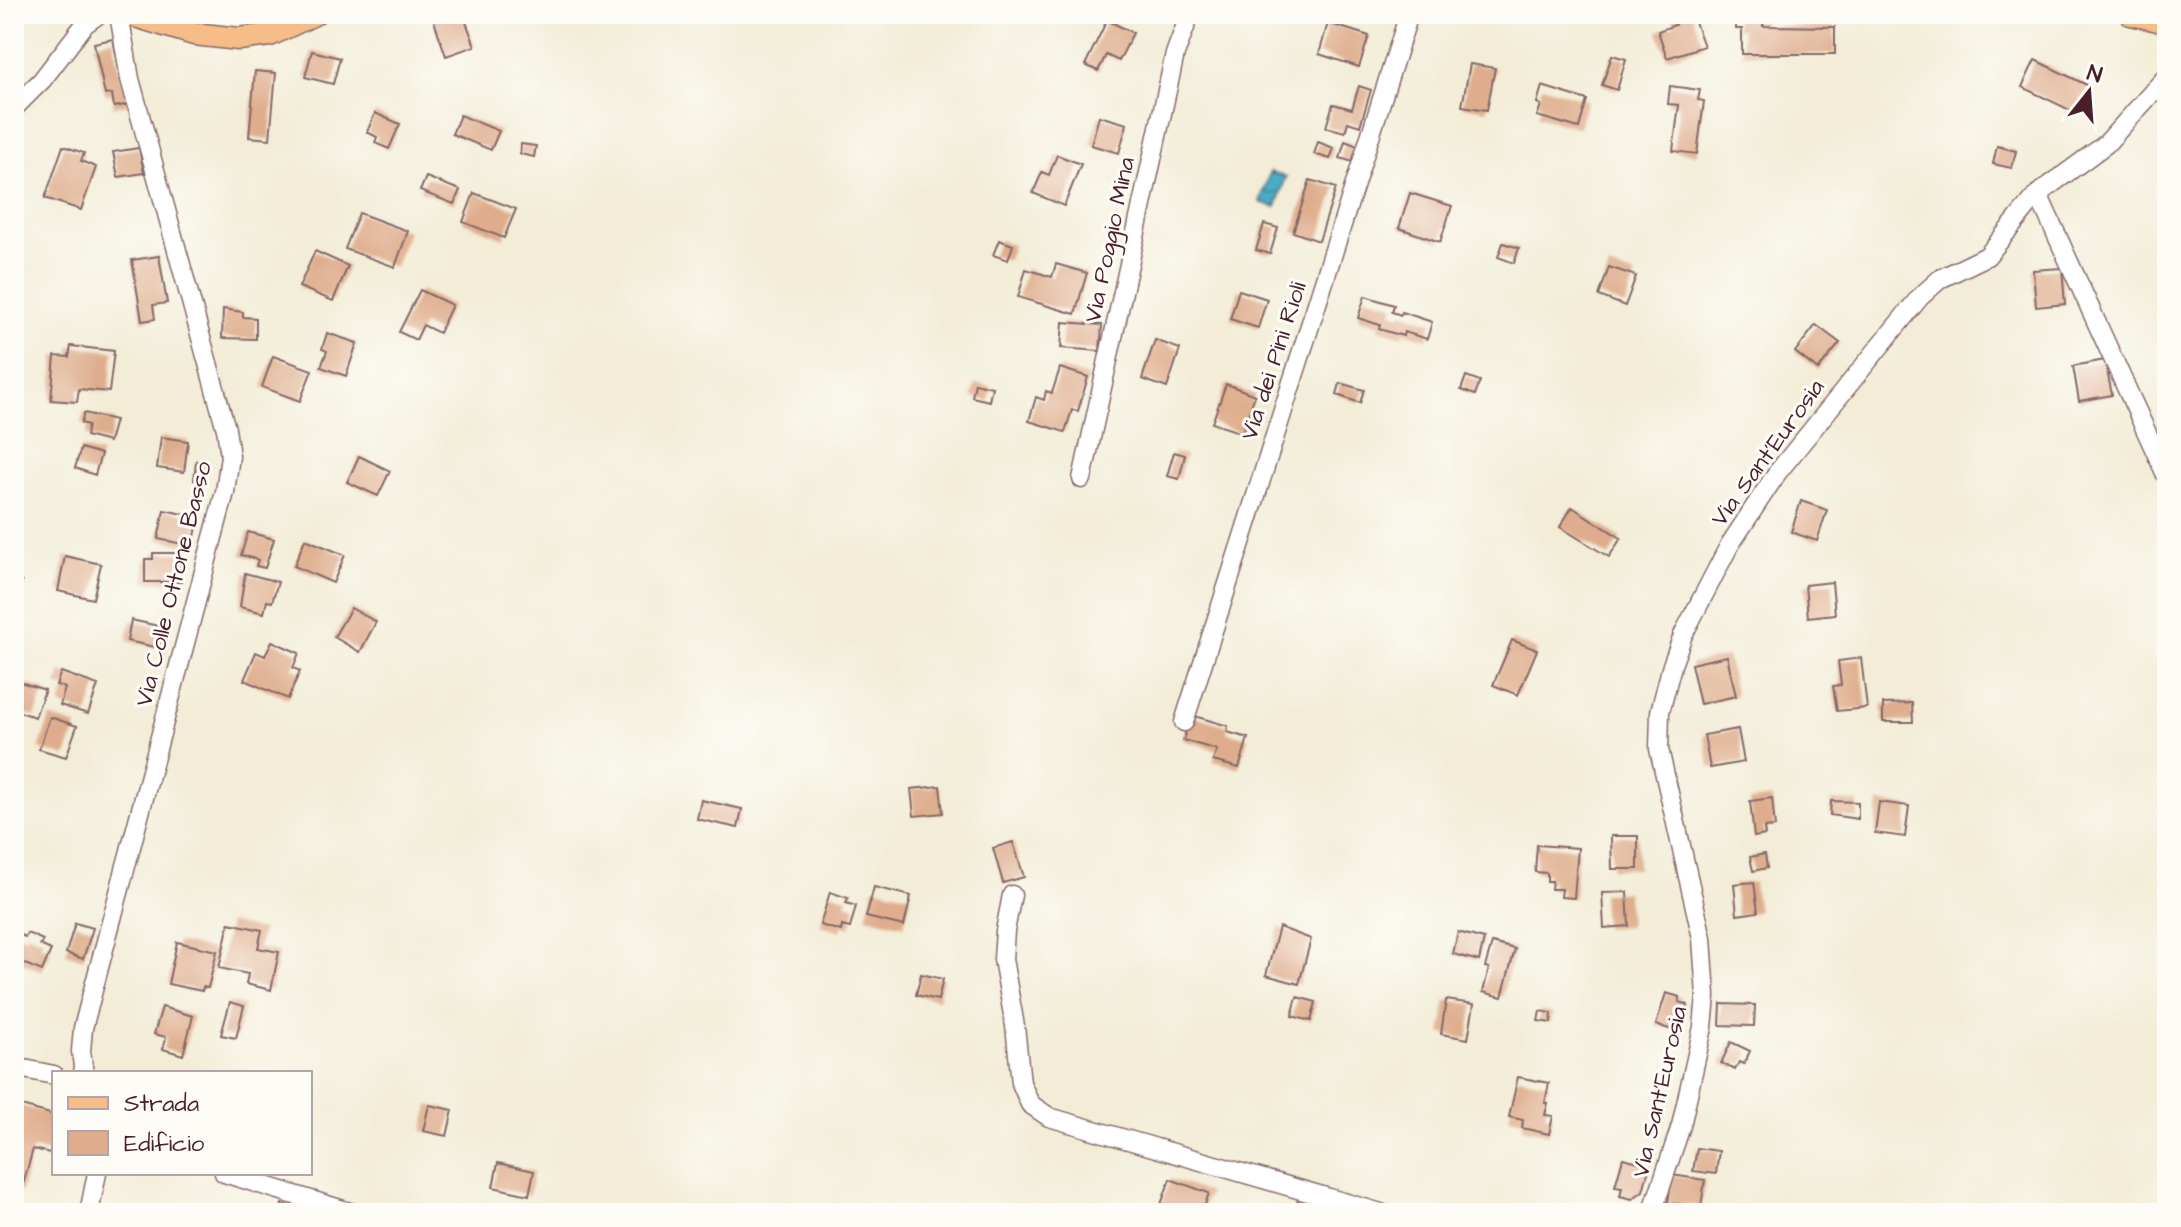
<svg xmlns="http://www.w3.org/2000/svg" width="2181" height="1227" viewBox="0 0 2181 1227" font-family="'Architects Daughter',sans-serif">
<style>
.water{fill:url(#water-waves);stroke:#4a667a;stroke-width:2}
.building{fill:#dfad8d}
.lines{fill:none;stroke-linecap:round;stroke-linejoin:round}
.minor-casing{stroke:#856767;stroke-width:21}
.major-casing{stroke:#856767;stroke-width:25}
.minor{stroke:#fff;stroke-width:18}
.major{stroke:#f7bd88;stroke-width:22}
.labels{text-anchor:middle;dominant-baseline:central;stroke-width:6;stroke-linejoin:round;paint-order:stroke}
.street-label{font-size:24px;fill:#4a1f2b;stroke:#fdfcf7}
</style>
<defs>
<pattern id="water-waves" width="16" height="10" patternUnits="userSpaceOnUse" patternTransform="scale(2)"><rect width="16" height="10" fill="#49adc8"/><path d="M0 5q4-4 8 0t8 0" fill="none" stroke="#3f8ca3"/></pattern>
</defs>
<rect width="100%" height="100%" fill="#fdfcf7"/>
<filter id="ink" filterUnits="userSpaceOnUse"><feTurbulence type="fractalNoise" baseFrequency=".0125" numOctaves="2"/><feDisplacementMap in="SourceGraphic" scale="16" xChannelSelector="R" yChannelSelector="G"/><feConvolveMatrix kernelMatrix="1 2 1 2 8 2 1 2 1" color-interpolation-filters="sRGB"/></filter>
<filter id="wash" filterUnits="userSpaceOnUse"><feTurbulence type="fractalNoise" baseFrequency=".006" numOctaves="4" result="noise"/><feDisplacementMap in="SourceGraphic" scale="32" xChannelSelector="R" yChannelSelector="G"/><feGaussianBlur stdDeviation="1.8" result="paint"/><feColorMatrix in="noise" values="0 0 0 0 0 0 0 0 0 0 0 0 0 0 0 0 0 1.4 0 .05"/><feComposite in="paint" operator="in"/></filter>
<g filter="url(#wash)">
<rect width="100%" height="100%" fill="#f3edd7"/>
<path class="water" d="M1270,172L1286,177L1276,207L1260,202Z"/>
<g id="blocks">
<path class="building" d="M436,14H463L475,46L446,56L432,15Z
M1679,14H1692L1704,46L1667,58L1658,31L1675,25L1671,16Z
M1736,14H1763V26L1835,27V54H1742V29H1736Z
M1107,20L1133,33L1119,61L1106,55L1098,71L1085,65Z
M1328,23L1369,36L1359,67L1319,54Z
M113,39L121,77L131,104L114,107L112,94L105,95L94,43Z
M312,51L340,58L333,84L305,77Z
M1612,55L1626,59L1617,90L1602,85Z
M2035,60L2089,86L2076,113L2022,87Z
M1470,64L1495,68L1487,110L1462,106Z
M255,71L276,73L270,139L249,137Z
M1359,86L1371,90L1360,126L1348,122L1345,132L1326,127L1333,104L1352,109Z
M1542,86L1587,100L1579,128L1537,116L1541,105L1537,103Z
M1670,86L1700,90L1698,100L1704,101L1697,154L1673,151L1679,105L1668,104Z
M375,113L400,124L389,149L375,143L377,137L367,132Z
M460,115L499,131L491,150L452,134Z
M1099,116L1127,124L1119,153L1091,145Z
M1345,141L1358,146L1353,162L1340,158Z
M1318,142L1334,148L1330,159L1314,154Z
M521,144L536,146L534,157L520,154Z
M63,146L84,153L81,161L96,167L81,210L45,198Z
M1997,146L2016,151L2012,168L1993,164Z
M139,148L144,173L118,177L113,152Z
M1057,155L1081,164L1064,206L1033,193L1042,172L1049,175Z
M426,177L460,190L454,204L420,191Z
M1310,180L1336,188L1319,241L1293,232Z
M474,193L516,209L504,238L463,222Z
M1410,193L1452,206L1440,242L1399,228Z
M359,213L408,231L395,267L345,249Z
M1264,224L1278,228L1270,254L1256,250Z
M999,240L1013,245L1008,260L993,255Z
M1503,243L1519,248L1514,263L1498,257Z
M315,251L348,266L333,301L299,287Z
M159,256L167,303L153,305L155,319L142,321L132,260Z
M1056,264L1087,273L1075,314L1018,297L1026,269L1052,277Z
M1609,267L1636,276L1625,306L1599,296Z
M2062,268L2065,304L2036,307L2033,270Z
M420,290L452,305L439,333L423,325L416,340L399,332Z
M1239,290L1267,299L1258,328L1230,319Z
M1365,296L1394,305L1392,312L1401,315L1402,312L1432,322L1427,339L1404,332L1403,336L1379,329L1380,325L1358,318Z
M223,309L243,312V317L256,318V339L222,338Z
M1063,322L1102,325L1100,351L1061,348Z
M1816,325L1840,343L1818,370L1795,352Z
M327,333L357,343L346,376L321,367L327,351L322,349Z
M1155,340L1180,349L1167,388L1142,379Z
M71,346L114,351L109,392L79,389L77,402L51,400L55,356L69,357Z
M273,356L312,370L300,401L262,387Z
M2105,360L2112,395L2079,401L2073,366Z
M1060,368L1088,377L1078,411L1072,410L1065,432L1029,421L1036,397L1044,400L1046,391L1052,393Z
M1466,376L1480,381L1475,395L1461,390Z
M975,383L992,387L989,401L972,397Z
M1340,383L1364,390L1360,403L1337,395Z
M1226,384L1255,395L1242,433L1212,423Z
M84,413L115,420L109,442L86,436L88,425L81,423Z
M161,437L188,441L184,472L157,468Z
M81,448L101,454L95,475L75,468Z
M1174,452L1185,455L1179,479L1167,476Z
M359,456L390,471L378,496L347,482Z
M196,461L206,462L204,481L194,480Z
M1801,501L1827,510L1817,541L1791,532Z
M1572,507L1621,538L1609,557L1560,527Z
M164,510L199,517L193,546L158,539Z
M248,532L274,539L265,568L256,566L258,560L241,555Z
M305,539L345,555L333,583L294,566Z
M153,553H180L181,582H145V559H153Z
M65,556L101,564L93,599L58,591Z
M245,573L278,582L272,602L267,601L264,613L240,607Z
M14,579L22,582L14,603Z
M1832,582L1835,614L1808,617L1805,585Z
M351,608L376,622L360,652L334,637Z
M131,620L163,627L159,648L127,641Z
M1512,640L1537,650L1518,695L1493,685Z
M272,641L299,653L293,668L300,671L288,699L244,680L256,652L265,656Z
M1727,656L1736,696L1700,704L1691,664Z
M1861,658L1867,708L1837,711L1833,686L1841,685L1838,661Z
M61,672L98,685L88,714L60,705L65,688L56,685Z
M17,681L45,690L35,717L14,710V690Z
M1912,703L1913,722H1883V704Z
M1191,715L1228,726L1227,732L1248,738L1239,768L1213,761L1217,750L1183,740Z
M50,717L77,726L66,757L39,749Z
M1738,729L1744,762L1710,768L1704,735Z
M940,786L943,813L914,816L911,789Z
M1772,798L1775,827L1764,828L1765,835L1754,837L1750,801Z
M701,800L742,809L738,828L697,819Z
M1831,801L1858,802V819L1830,815Z
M1879,802L1909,806L1905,837L1875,833Z
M1611,836H1638V869H1612Z
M1013,842L1024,877L1003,883L993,848Z
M1537,845L1578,848L1574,898L1561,897L1562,889H1551L1552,881H1547V873L1535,872Z
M1765,854L1767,868L1753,871L1750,857Z
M1754,882L1758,912L1737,915L1734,884Z
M874,887L911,896L904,926L866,917Z
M830,892L848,898L846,903L856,906L850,928L842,926L841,931L820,925Z
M1627,892L1629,926L1604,928L1602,893Z
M75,923L93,928L83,959L66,953Z
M229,923L262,930L258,948L279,952L271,990L246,984L248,974L219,968Z
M1279,927L1311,939L1299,984L1266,975Z
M14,932L25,937L27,933L43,940L40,945L51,950L42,971L23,963L19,972L14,970Z
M1458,932L1484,939L1479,961L1453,954Z
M177,942L217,951L208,988L203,987L202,991L168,984Z
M1492,943L1515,949L1502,997L1483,992L1489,968L1485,967Z
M921,974L943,979L938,1000L916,995Z
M1666,993L1680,997L1679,1002L1688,1005L1683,1022L1676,1020L1673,1030L1656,1025Z
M1297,997L1316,1002L1311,1021L1292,1016Z
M1446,1000L1474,1004L1468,1039L1441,1034Z
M230,1002L244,1006L236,1038L221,1035Z
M1721,1004L1755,1005L1754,1026L1720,1025Z
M162,1007L193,1016L183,1055L163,1049L166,1037L154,1034Z
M1540,1011L1552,1013L1551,1023L1538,1021Z
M1731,1042L1750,1051L1744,1064L1739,1062L1735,1070L1721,1063Z
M1518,1077L1549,1083L1545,1103H1548L1545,1115L1553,1116L1549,1134L1522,1128L1523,1120L1509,1117Z
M14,1104L54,1115V1154L33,1149L21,1192L14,1190Z
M429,1105L453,1110L447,1136L423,1131Z
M1697,1148L1719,1151L1716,1174L1693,1171Z
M1623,1158L1650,1165L1643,1191L1632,1199L1620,1196L1622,1187L1615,1186Z
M498,1163L534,1171L529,1195L493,1187Z
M1672,1175L1705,1180L1701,1207L1668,1203Z
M1170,1179L1209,1193L1202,1213H1158Z
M1300,1194L1330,1205L1327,1213H1293Z
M282,1204L300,1209L298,1213H280Z"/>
</g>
</g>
<g filter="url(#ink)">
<use href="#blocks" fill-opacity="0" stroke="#856767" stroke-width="2"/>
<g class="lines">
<defs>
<path id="minor" d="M14,108L42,80L85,24L99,14
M2038,194L2167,477
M1082,479L1175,54L1190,14
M1184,722L1409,14
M1012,895L1005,931L1003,959L1015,1026L1021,1083L1030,1104L1049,1117L1381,1213
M14,1067L54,1075
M84,1073L81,1051L83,1028L225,492L230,456L226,429L130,79L119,14
M224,1173L353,1213
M89,1213L97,1173
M1652,1213L1681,1126L1703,1027L1706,996L1702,938L1659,749L1660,712L1672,665L1683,635L1729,546L1777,473L1920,297L1940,279L1987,256L2038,194L2106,144L2167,76"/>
<path id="major" d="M129,14L194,34L239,39L270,35L314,14
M2131,14L2167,22"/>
</defs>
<use href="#minor" class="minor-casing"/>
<use href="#major" class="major-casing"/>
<use href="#minor" class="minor"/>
<use href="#major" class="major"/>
</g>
</g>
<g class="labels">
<g class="street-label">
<text transform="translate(1110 240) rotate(-78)">Via Poggio Mina</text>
<text transform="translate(1274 361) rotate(-72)">Via dei Pini Rioli</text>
<text transform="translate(1768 453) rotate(-54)">Via Sant'Eurosia</text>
<text transform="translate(174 584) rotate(-76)">Via Colle Ottone Basso</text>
<text transform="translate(1660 1092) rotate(-77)">Via Sant'Eurosia</text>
</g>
</g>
<rect width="2181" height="1227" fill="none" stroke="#fdfcf7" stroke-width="48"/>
<rect x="52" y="1071" width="260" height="104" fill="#fdfcf7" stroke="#b5a4a5" stroke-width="2"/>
<rect x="68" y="1097" width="40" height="12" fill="#f7bd88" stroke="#b5a4a5" stroke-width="2"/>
<text x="124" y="1111" font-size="24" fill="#4a1f2b">Strada</text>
<rect x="68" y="1131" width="40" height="24" fill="#dfad8d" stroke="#b5a4a5" stroke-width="2"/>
<text x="124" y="1151" font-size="24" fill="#4a1f2b">Edificio</text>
<g transform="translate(2089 92) rotate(17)" stroke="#fdfcf7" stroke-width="6" paint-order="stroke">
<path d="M0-6L14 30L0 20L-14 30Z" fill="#4a1f2b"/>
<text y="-12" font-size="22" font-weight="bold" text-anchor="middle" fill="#4a1f2b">N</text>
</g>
</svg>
